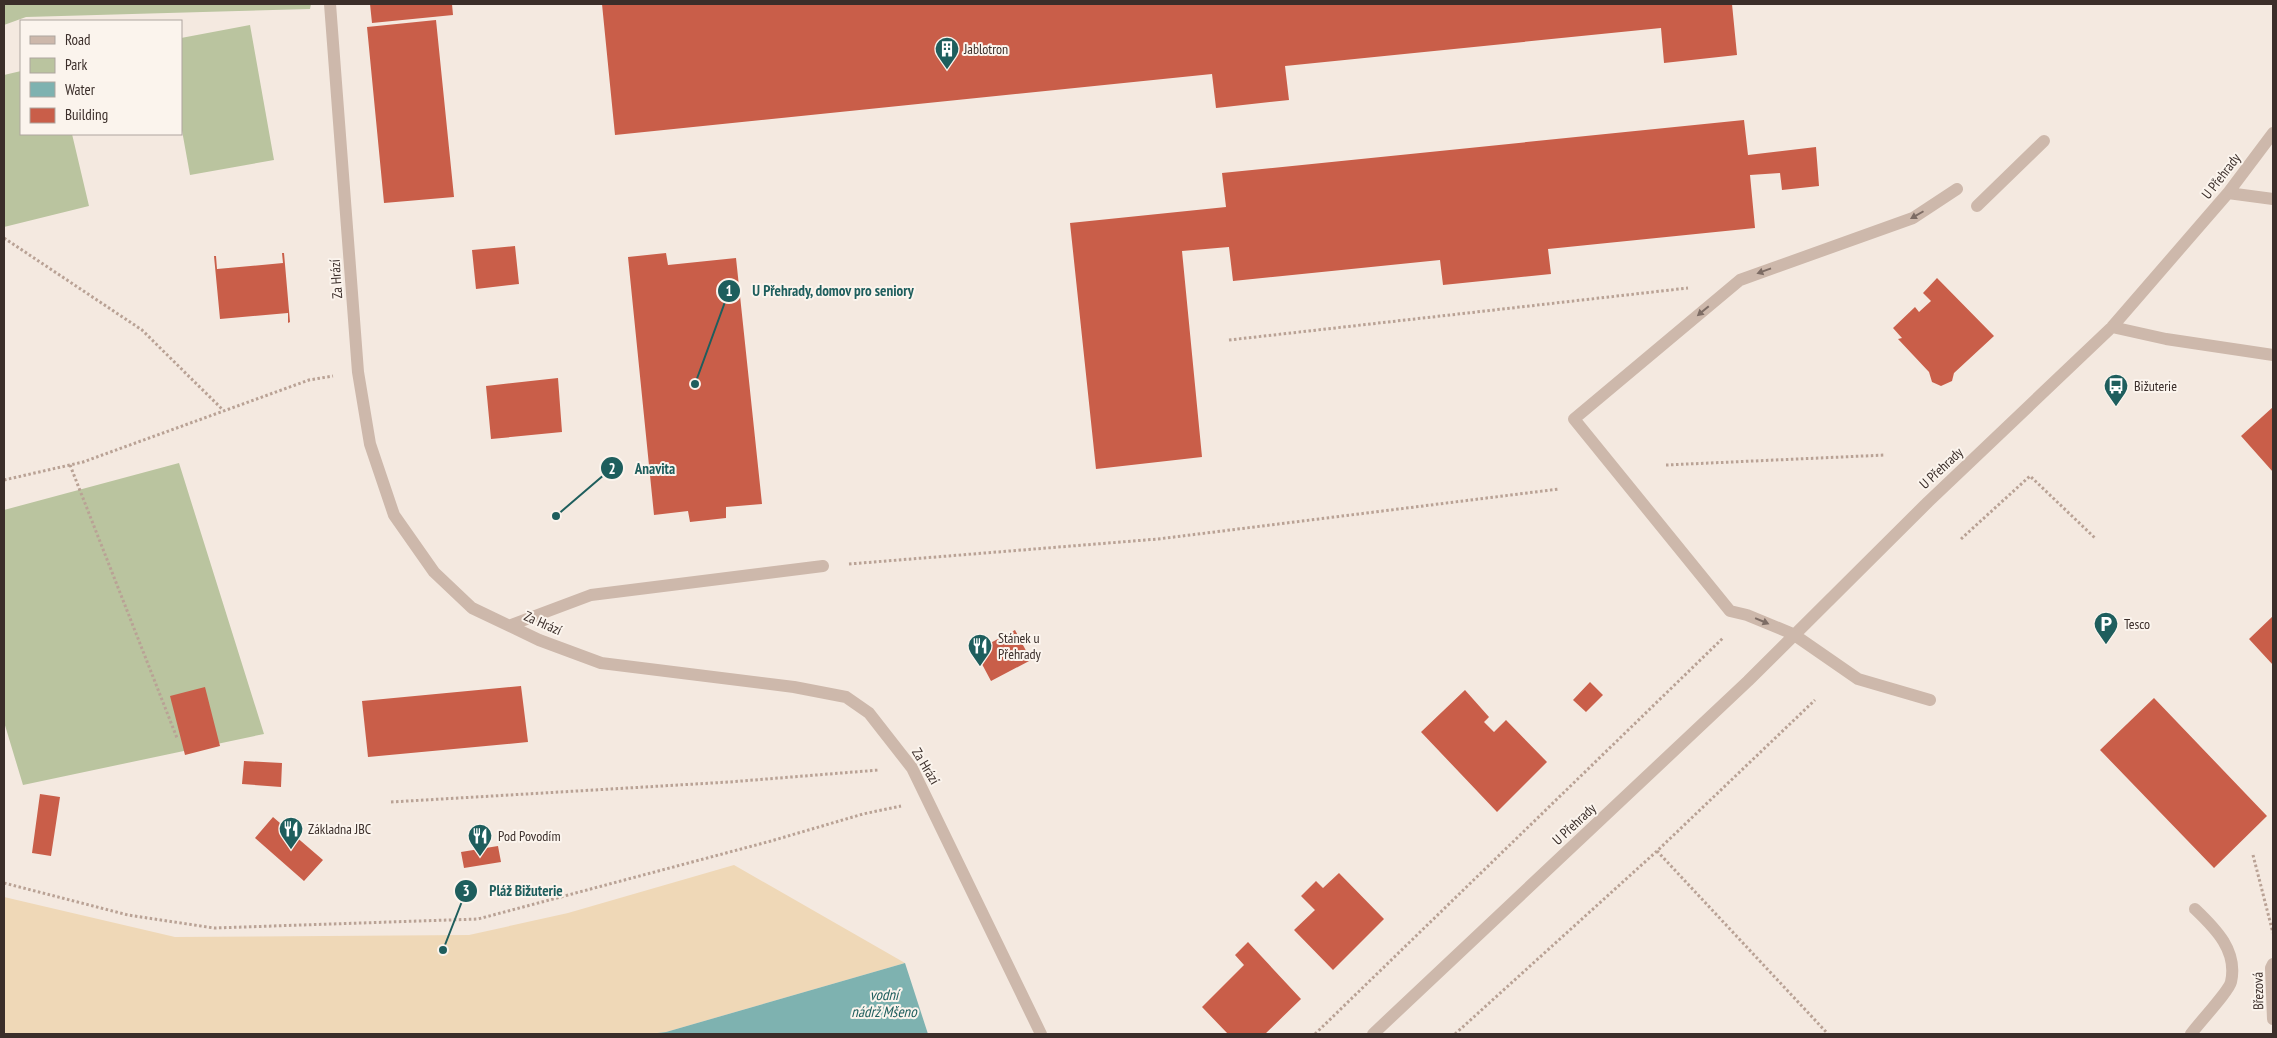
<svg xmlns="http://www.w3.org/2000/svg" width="2277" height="1038" viewBox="0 0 2277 1038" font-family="'PT Sans Narrow',sans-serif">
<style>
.green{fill:#bac49f}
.sand{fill:#efd8b7}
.water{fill:#7eb2b0}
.building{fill:#c95e49}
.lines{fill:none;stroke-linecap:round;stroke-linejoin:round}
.path{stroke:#b9a295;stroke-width:3;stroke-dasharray:2.5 2.5;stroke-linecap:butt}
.minor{stroke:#cdb8ab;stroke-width:12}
.oneway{fill:#7d6c64}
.labels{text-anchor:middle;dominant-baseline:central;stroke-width:4;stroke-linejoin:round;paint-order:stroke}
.poi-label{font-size:14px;fill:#3b2e2a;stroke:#fbf4ed;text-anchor:start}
.street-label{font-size:14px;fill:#3b2e2a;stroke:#fbf4ed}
.water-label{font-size:15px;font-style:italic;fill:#1e5e5d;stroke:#fbf4ed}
.leader{fill:none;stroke:#1e5e5d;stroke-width:2}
.callout-dot{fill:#1e5e5d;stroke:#fbf4ed;stroke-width:2}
.mark-label{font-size:15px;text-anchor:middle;font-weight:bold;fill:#fff}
.callout-label{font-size:15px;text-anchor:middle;font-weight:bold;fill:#1e5e5d;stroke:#fbf4ed;stroke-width:4;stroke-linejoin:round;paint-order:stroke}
</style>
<rect width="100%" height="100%" fill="#f4e9e0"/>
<path class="green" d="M4,4H311L310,9L26,17L4,25Z
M250,25L274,160L190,175L181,125V38Z
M21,71V134H72L89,206L4,227V75Z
M179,463L264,734L23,785L4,722V510Z"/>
<path class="sand" d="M734,865L905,963L666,1032L649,1034H4V897L175,937L469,935L568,913Z"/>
<path class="water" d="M905,963L928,1034H649L666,1032Z"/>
<path class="building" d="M370,4H452L453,15L372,23Z
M602,4H1732L1737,55L1664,63L1661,28L1285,66L1289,100L1216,108L1212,74L615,135Z
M436,20L454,197L384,203L367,27Z
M1744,120L1748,155L1816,147L1819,186L1782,190L1780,173L1750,175L1755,228L1548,249L1551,274L1443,285L1440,260L1233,281L1229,247L1182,251L1202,457L1096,469L1070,223L1226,207L1222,173Z
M515,246L519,284L476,289L472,250Z
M282,253H284L290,322L288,323V313L220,319L214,256H216L217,269L283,263Z
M666,253L668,265L736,258L762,504L726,507V518L690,522L688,511L654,515L628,257Z
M1937,278L1994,336L1954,373L1952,381L1941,386L1932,382L1929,372L1898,339L1902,338L1893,328L1915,307L1919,312L1931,301L1923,293Z
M558,378L562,432L491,439L486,386Z
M2273,407V472L2241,436Z
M2273,616V665L2249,639Z
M1015,630L1031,660L991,681L975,651Z
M1590,682L1603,695L1586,712L1573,700Z
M521,686L528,742L368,757L362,701Z
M205,687L220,746L185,755L170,696Z
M1465,690L1489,717L1484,722L1494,732L1506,720L1547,762L1497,812L1421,732Z
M2154,698L2267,816L2214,868L2100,750Z
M244,761L282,763L281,787L242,784Z
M40,794L60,797L51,856L32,853Z
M273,817L323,860L304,881L255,838Z
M498,846L501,862L464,868L461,852Z
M1339,873L1384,919L1333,970L1294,930L1315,910L1301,896L1316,881L1323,888Z
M1248,942L1301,999L1265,1034H1228L1202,1007L1244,965L1235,955Z"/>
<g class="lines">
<path class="path" d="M4,238L142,330L223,410
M1229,340L1688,288
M70,465L177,738
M1666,465L1885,455
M4,480L83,462L309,380L333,376
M1961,539L2030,476L2095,538
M849,564L1158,539L1559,489
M391,802L729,782L879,770
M1657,851L1828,1034
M2253,855L2273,933
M4,883L128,915L214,928L478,919L771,841L863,814L901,806
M1315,1034L1724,637
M1455,1034L1657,851L1815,700"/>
<path class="minor" d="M330,4L358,372L370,444L394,515L434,572L472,608L539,640L601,663L794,687L846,697L869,713L912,768L1041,1034
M2228,193L2273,199
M1977,206L2044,141
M2112,327L2166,339L2273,355
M511,625L591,595L823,566
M1930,700L1858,679L1793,634L1747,615L1730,611L1574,419L1740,280L1913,218L1957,189
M2273,964L2271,968L2273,1019
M1373,1034L1748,681L1928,502L2112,327L2228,193L2273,133
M2191,1034C2198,1024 2229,991 2231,982C2238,951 2216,929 2195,909"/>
</g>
<defs><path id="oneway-solid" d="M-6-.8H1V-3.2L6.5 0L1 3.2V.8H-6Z" transform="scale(1.25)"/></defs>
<g class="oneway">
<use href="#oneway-solid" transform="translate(1917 215) rotate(150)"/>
<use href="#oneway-solid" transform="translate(1764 271) rotate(160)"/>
<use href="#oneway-solid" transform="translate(1703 311) rotate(140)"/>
<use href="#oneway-solid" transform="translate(1762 621) rotate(23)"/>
</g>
<defs>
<symbol id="building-pin" viewBox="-11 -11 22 30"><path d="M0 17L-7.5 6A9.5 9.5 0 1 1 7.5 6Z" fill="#1e5e5d" stroke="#fbf4ed"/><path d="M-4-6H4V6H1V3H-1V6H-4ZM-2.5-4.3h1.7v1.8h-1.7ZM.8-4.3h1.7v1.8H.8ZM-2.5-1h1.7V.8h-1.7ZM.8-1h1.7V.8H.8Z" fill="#fff"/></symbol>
<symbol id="bus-pin" viewBox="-11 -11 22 30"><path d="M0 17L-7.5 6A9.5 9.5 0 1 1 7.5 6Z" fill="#1e5e5d" stroke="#fbf4ed"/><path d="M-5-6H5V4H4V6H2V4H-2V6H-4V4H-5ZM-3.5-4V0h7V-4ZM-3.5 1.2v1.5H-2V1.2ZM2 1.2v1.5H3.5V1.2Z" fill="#fff"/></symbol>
<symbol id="parking-pin" viewBox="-11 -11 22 30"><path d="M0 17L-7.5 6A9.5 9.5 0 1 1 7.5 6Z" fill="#1e5e5d" stroke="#fbf4ed"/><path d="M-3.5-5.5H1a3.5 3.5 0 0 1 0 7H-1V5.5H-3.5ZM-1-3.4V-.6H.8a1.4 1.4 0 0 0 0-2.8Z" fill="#fff"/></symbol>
<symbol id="restaurant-pin" viewBox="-11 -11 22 30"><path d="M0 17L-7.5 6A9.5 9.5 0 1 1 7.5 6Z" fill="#1e5e5d" stroke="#fbf4ed"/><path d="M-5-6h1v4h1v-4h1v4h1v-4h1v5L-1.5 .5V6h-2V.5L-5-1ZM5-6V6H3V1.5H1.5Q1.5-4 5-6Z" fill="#fff"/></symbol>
</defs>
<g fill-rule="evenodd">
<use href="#building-pin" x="933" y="35" width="28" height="38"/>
<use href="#bus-pin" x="2102" y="372" width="28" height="38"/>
<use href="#parking-pin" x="2092" y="610" width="28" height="38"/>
<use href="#restaurant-pin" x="966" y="632" width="28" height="38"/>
<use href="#restaurant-pin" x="277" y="815" width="28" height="38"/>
<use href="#restaurant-pin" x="466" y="822" width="28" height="38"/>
</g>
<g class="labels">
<g class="poi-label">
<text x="964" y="49">Jablotron</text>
<text x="2134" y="386">Bižuterie</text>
<text x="2124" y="624">Tesco</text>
<text x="998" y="638">Stánek u<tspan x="998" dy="16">Přehrady</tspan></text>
<text x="308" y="829">Základna JBC</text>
<text x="498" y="836">Pod Povodím</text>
</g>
<g class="street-label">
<text transform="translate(2221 176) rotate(-52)">U Přehrady</text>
<text transform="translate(336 279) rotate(-94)">Za Hrází</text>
<text transform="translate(1941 468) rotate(-43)">U Přehrady</text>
<text transform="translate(543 623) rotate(24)">Za Hrází</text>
<text transform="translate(926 766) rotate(59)">Za Hrází</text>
<text transform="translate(1574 824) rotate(-43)">U Přehrady</text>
<text transform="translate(2258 991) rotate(-91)">Březová</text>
</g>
<g class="water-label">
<text x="884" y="994">vodní<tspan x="884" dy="17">nádrž Mšeno</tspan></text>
</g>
</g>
<path class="leader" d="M695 384L729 291M556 516L612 468M443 950L466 891"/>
<g class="callout-dot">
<circle cx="695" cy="384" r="5"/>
<circle cx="556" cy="516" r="5"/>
<circle cx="443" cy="950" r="5"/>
<circle cx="729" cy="291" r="12"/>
<circle cx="612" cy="468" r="12"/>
<circle cx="466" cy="891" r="12"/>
</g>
<g class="mark-label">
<text x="729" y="296">1</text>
<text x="612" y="474">2</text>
<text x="466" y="896">3</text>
</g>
<g class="callout-label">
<text x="833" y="296">U Přehrady, domov pro seniory</text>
<text x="655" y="474">Anavita</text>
<text x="526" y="896">Pláž Bižuterie</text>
</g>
<rect width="2277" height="1038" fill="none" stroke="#3b2e2a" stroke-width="10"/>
<rect x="20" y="20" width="162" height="115" fill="#fbf4ed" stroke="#aea59f"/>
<rect x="30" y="36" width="25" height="8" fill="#cdb8ab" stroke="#aea59f"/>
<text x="65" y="45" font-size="15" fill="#3b2e2a">Road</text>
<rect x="30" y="58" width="25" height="15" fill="#bac49f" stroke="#aea59f"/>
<text x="65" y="70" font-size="15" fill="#3b2e2a">Park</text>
<rect x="30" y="82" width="25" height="15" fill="#7eb2b0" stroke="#aea59f"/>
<text x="65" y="95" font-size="15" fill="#3b2e2a">Water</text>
<rect x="30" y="108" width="25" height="15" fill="#c95e49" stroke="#aea59f"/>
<text x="65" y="120" font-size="15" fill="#3b2e2a">Building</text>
</svg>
